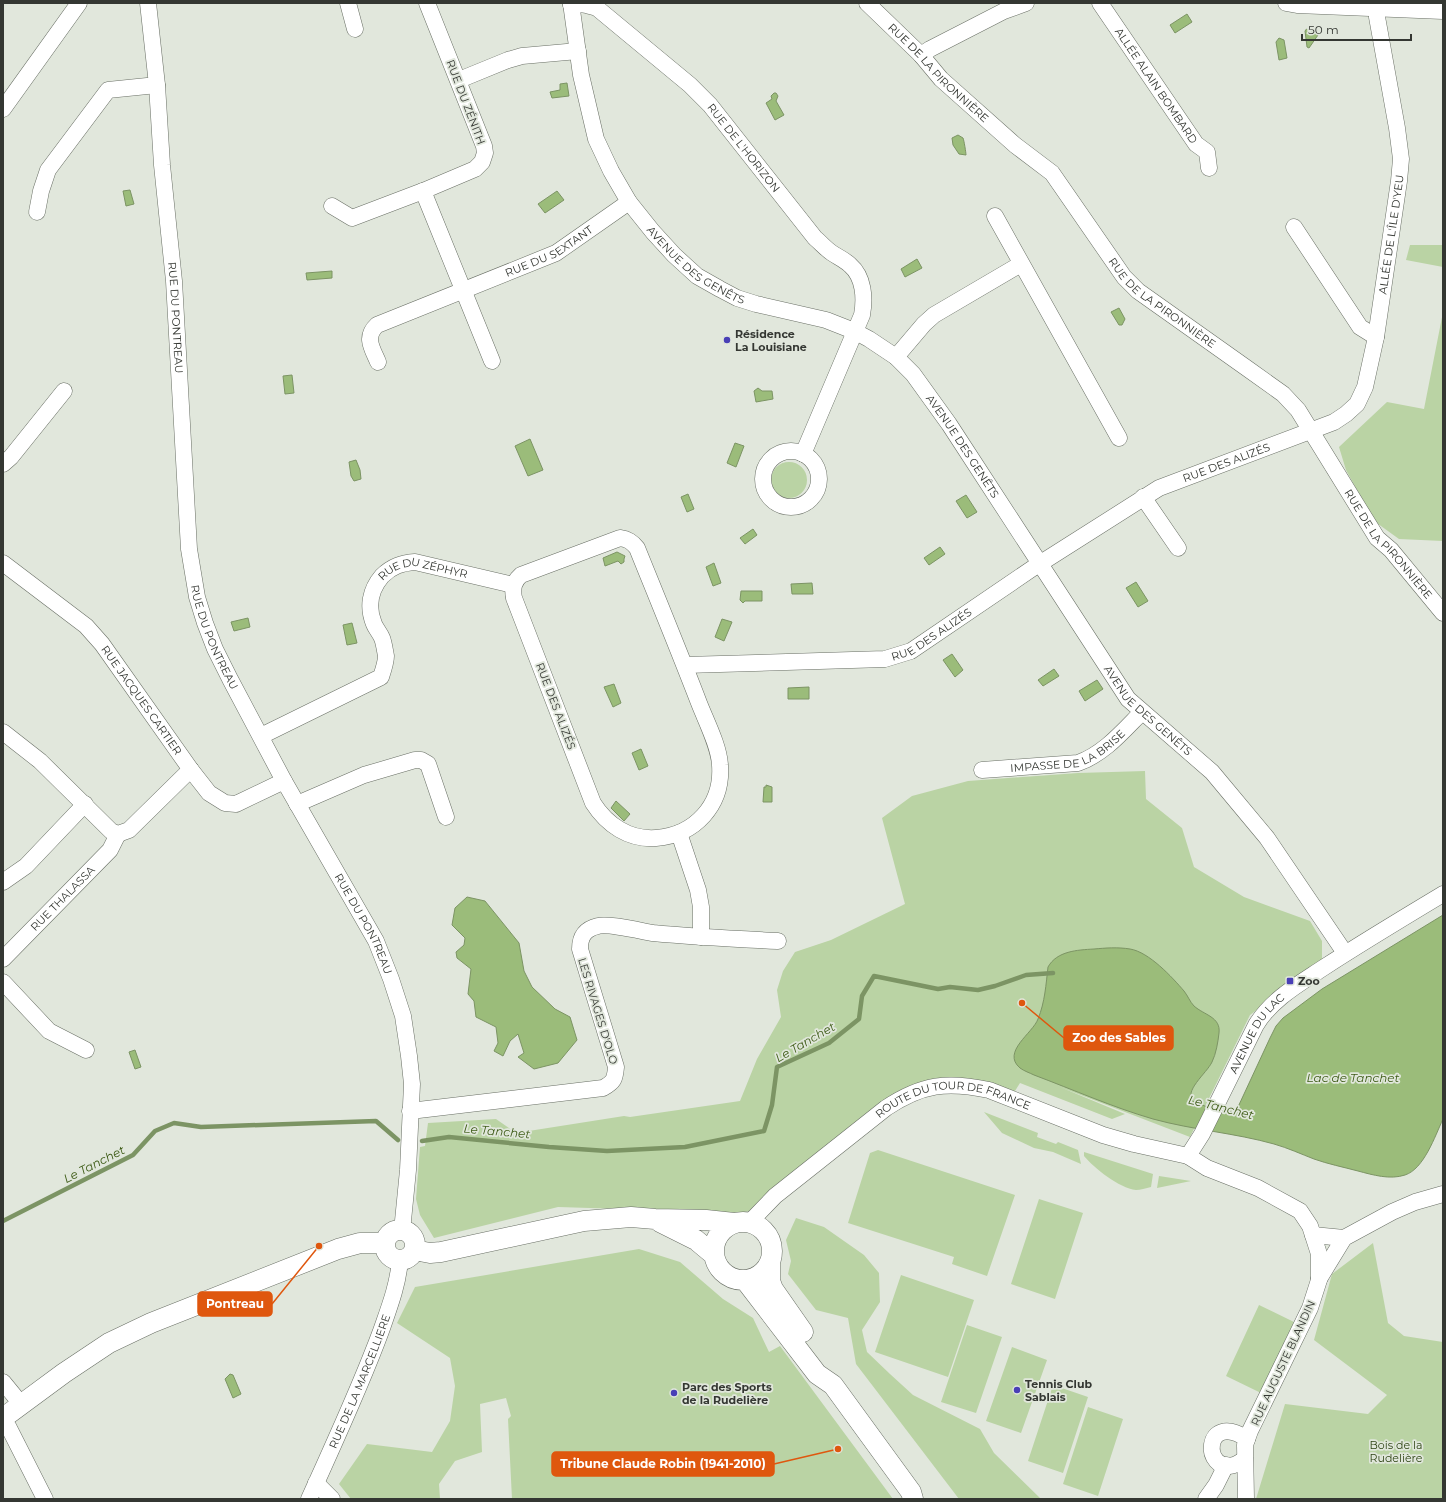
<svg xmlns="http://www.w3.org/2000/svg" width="1446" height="1502" viewBox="0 0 1446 1502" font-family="Montserrat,sans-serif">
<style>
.green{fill:#bad3a4}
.water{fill:#9bbc7a;stroke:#7c9464}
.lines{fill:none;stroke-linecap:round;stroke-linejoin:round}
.stream{stroke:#7c9464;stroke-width:4.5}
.minor-casing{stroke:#696f65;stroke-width:17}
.tertiary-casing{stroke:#696f65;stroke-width:21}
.minor{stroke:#fff;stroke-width:16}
.tertiary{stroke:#fff;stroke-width:20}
.poi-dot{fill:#493fb6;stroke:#e1e7dc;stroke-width:1.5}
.labels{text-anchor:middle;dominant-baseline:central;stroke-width:3.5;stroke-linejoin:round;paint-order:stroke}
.street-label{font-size:11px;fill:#343732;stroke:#e1e7dc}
.poi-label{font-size:11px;font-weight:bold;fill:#343732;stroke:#e1e7dc;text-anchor:start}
.park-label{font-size:11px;fill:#2d4313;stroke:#e1e7dc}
.water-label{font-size:12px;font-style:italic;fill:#3d5b16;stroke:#e1e7dc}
.leader{fill:none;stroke:#df570e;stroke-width:1.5}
.callout-dot{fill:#df570e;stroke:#e1e7dc;stroke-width:1.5}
.callout{fill:#df570e;stroke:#df570e;stroke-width:1.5}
.callout-label{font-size:12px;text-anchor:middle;font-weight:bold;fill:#fff}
</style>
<rect width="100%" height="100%" fill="#e1e7dc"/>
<path class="green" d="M1410,245H1443V267L1406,260Z
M1443,312V541L1399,539L1374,521L1346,470L1339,447L1387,402L1424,409Z
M771 480a18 18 0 1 1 36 0a18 18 0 1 1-36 0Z
M1145,771L1146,799L1182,828L1194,867L1244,897L1310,921L1322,941V961L1250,1015L1190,1137L1060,1087L1125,1114L1112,1119L1020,1083L1013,1094L955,1080L861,1119L820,1150L749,1211L725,1216L654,1210L558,1207L434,1238L420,1215L416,1199L420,1147L425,1146L428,1123L496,1119L516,1133L624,1116L630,1117L740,1101L757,1059L781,1017L777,990L783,971L795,952L831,940L905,904L882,818L912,796L968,781L1078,773Z
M984,1112L1038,1133L1037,1137L1056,1144L1058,1142L1078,1150L1081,1164L1053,1152L1034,1148L1002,1133Z
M878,1150L1015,1195L987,1276L952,1264L954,1257L848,1223L870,1153Z
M1084,1152L1153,1174L1151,1187C1146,1188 1140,1190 1136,1190C1119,1188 1094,1168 1084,1156Z
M1159,1176L1191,1181L1157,1188Z
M1039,1199L1083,1213L1055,1299L1011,1284Z
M796,1218L824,1227L864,1255L879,1273L880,1302L862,1330L867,1352L890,1374L913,1395L980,1429L994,1453L1041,1499H959L856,1364L848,1318L816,1310L788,1274L791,1261L786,1240Z
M1373,1243L1388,1323L1404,1336L1443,1342V1499H1256L1285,1404L1368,1414L1387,1395L1314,1340L1332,1274Z
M639,1249L680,1262L723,1299L753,1318L769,1352L780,1346L893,1499H512L508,1419L511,1416L506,1398L480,1404L482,1452L455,1461L439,1484L440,1499H351L339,1484L367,1444L432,1452L450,1421L455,1386L450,1358L397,1323L415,1287Z
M901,1275L974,1300L948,1377L875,1352Z
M1259,1305L1294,1322L1261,1393L1226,1376Z
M967,1325L1002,1337L976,1413L941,1402Z
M1012,1347L1047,1360L1021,1433L986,1421Z
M1053,1385L1088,1397L1063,1473L1028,1461Z
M1088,1407L1123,1419L1098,1496L1063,1484Z"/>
<path class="water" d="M1187,14L1192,22L1175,33L1170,25Z
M1308,27H1316L1318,35L1309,48L1307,47L1305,31Z
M1279,38L1284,40L1287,58L1279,60L1276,42Z
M567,83L569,96L552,98L550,92L560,90V84Z
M774,93H776L778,96L776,101L784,115L775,120L766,103L772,99L771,96Z
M958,135L963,138C964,140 966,153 966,155L959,154L953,145L952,138Z
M130,190L134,204L126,206L123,191Z
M557,191L564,200L545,213L538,204Z
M917,259L922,268L905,277L901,269Z
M332,271V278L307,280L306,273Z
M1119,308L1125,319L1122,325H1119L1111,312Z
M292,375L294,393L285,394L283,376Z
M758,388L762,391H772L773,399L756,402L754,391Z
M530,439L543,470L528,476L515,446Z
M735,443L744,446L736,467L727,463Z
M356,460L360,470L361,479L354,481L351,476L349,462Z
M688,494L694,509L687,512L681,497Z
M966,495L977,512L967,518L956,501Z
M753,529L757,535L745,544L740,538Z
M940,547L945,554L929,565L924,558Z
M617,552L625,556L624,559V562L621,564L618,561L605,566L603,558Z
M714,563L721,583L713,586L706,567Z
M1136,582L1148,601L1138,607L1126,588Z
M812,583L813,594H792L791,584Z
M741,591H762V601H745L743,603L740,600Z
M248,618L250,627L234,631L231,622Z
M722,619L732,622L724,641L715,637Z
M352,623L357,643L347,645L343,625Z
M952,654L963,670L955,677L943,660Z
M1054,669L1059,676L1043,686L1038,680Z
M1097,680L1103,689L1085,701L1079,691Z
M614,684L621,703L613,707L604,687Z
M809,687V699H788V688Z
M641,749L648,766L639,770L632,753Z
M766,785L772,787V802H763L764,787H766Z
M616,801L630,814L624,821L611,808Z
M467,897L485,901L519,943L524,971L532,987L555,1009L570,1017L577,1040L558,1063L534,1069L518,1057L524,1053L518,1034L510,1041L503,1056L494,1051L498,1043L496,1027L476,1017L474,1001L468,994L471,969L457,958L456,952L464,945L465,938L452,925L455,908Z
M1443,915V1119C1435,1136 1424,1169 1405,1175C1390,1180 1373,1175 1358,1171C1343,1167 1328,1164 1314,1159C1301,1154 1288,1148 1274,1144C1235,1133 1193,1130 1153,1119C1112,1107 1074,1090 1034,1075C1030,1073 1024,1071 1020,1068C1001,1052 1033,1033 1038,1019C1045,1002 1046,984 1048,967C1057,951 1077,950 1094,949C1105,948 1118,947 1130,949C1149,952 1172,977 1184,991C1188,996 1190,1002 1194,1006C1204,1015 1221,1017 1219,1033C1218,1042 1216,1054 1212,1062C1207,1073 1182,1092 1194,1102L1221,1112L1233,1111L1238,1107L1270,1038L1276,1026L1283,1018L1322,989Z
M135,1050L141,1067L135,1069L129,1052Z
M230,1374L233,1375L241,1394L233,1398L225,1379Z"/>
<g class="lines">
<path class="stream" d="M422,1141L449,1137L549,1147L607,1151L685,1147L764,1131L772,1105L777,1067L829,1043L859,1019L862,996L874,976L938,989L950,987L978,990L995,986L1026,975L1053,973
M3,1221L133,1155L155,1131L174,1123L201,1127L376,1121L398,1140"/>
<defs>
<g id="minor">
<path id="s1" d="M148,3L157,85L162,165L174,281L189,549L197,597L205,623L215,649L230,679L284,781L376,941L391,979L403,1016L409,1056L412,1084L408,1170L402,1231"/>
<path d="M348,3L355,29"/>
<path id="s2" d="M571,3L581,75L596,139L611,171L629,202L653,232L674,255L697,276L720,289L737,298L756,304L826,320L854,331L869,339L896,357L913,374L949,424L1128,699L1212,772L1267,838L1345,953"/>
<path id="s3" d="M867,3L921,55L941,79L1015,145L1052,173L1124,277L1138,291L1248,369L1283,394L1298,410L1377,538L1391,550L1443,613"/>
<path id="s4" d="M1100,3L1196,144L1207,152L1209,168"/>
<path d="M1286,3L1297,5L1443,11"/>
<path id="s5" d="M571,5C581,3 587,5 597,8L690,85L710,105L815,238C821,243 826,249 832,253C838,257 845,260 850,265C864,277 865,298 862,315L803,454"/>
<path d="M921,55L930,49L1004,11L1026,3"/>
<path d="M459,80L508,60L522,56L578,51"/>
<path d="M3,109L79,3"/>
<path d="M423,191L492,361"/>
<path d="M332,206L352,218L423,191L475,169L482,162L485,153L484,146L427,3"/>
<path d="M37,212L41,191L48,170L108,90L157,85"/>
<path d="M995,216L1119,438"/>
<path d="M1294,227L1360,327L1376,337"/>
<path d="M896,357L924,324L934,315L1021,264"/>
<path id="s6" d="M378,362C372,348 364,337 377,325L556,253L629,202"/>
<circle cx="791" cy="479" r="28"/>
<path d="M3,464L11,457L64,391"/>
<path d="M1143,497L1178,548"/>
<path d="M620,538C628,539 632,542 637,548C658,600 679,651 699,703C706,721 719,746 720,765C723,805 695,835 656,838C629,840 607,825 593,803L514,598C512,588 514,581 521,575Z"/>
<path id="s7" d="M3,563L86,626L102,644L191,770L209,793L225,803L236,804L284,781"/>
<path id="s8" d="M685,665L885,659L911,651L1033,568L1159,488L1334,422L1346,414L1357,404L1365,387L1376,337L1399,181L1401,159L1397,128L1377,17V9"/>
<path d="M3,732L40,761L111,831L118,834L129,830L185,775L191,770"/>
<path id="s9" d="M261,736L381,677C383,671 386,662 386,656C385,651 384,643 382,638C380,633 376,629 374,624C367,607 370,590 382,576C392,566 402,563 415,562L513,585"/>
<path id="s10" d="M982,770L1078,763C1104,754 1123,731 1142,712"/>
<path d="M297,804L364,775L415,760H421L428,764L446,817"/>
<path d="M679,833L698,890L701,907V937"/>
<path d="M3,882L26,866L85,804"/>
<path id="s11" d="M3,959L110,850L118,834"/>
<path d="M3,982L49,1031L86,1050"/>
<path d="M410,1111L603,1088C614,1082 615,1079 616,1067L580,949C580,936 585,929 598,926C607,923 641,931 653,933C694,937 736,939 778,941"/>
<path id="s12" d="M1188,1156L1202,1134L1256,1025C1272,999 1299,984 1323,968C1363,942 1403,918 1443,894"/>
<path id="s13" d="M750,1222L775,1196L886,1108C922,1084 947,1081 989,1090L1103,1135L1134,1144L1188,1156L1207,1168L1258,1188L1300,1211L1310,1226L1319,1254V1280L1310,1308L1250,1431L1245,1445L1246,1499"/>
<path d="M1313,1235L1344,1238"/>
<path d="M1319,1279L1344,1238L1392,1212L1415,1202L1443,1194"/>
<path d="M3,1382L21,1404"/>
<path d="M3,1419L9,1428L45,1499"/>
<path d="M1245,1459C1241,1461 1238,1464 1234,1465C1202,1474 1203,1410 1247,1439"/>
<path d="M316,1483L332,1499"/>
<path id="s14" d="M309,1499C334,1443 360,1388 381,1331C389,1308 398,1285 400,1260"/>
<path d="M1206,1499L1216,1485L1226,1465"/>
</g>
<path id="tertiary" d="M714 1251a29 29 0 1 1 58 0a29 29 0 1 1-58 0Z
M660,1222L696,1240L714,1255
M385 1245a15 15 0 1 1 30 0a15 15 0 1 1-30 0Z
M414,1250L430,1253L441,1252L584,1221L631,1217L655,1219L706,1220L734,1223
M770,1263V1281L773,1289L803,1332
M745,1280L817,1374L833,1385L911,1492L913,1499
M3,1418L64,1373L109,1343L151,1323L338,1249L360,1243H385"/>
</defs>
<use href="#minor" class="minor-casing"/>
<use href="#tertiary" class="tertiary-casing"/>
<use href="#minor" class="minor"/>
<use href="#tertiary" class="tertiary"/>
</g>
<g class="poi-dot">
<circle cx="727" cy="340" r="4"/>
<rect x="1286" y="977" width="8" height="8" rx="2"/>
<circle cx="1017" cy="1390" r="4"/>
<circle cx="674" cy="1393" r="4"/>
</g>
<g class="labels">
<g class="street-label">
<text stroke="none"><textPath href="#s3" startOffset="100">RUE DE LA PIRONNIÈRE</textPath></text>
<text stroke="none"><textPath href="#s4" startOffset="100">ALLÉE ALAIN BOMBARD</textPath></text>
<text transform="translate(466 102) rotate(69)">RUE DU ZÉNITH</text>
<text stroke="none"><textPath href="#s5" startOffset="230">RUE DE L'HORIZON</textPath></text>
<text stroke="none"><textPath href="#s8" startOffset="914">ALLÉE DE L'ÎLE D'YEU</textPath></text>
<text stroke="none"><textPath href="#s6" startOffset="228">RUE DU SEXTANT</textPath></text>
<text stroke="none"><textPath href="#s2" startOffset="303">AVENUE DES GENÊTS</textPath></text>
<text stroke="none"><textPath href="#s3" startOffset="424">RUE DE LA PIRONNIÈRE</textPath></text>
<text stroke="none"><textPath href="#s1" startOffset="316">RUE DU PONTREAU</textPath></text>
<text stroke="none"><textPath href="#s2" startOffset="639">AVENUE DES GENÊTS</textPath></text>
<text stroke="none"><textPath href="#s8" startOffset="596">RUE DES ALIZÉS</textPath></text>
<text stroke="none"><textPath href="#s3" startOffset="760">RUE DE LA PIRONNIÈRE</textPath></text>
<text stroke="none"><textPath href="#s9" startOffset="285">RUE DU ZÉPHYR</textPath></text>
<text stroke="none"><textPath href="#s8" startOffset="253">RUE DES ALIZÉS</textPath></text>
<text stroke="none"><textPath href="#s1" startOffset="640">RUE DU PONTREAU</textPath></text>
<text stroke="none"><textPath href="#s7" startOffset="197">RUE JACQUES CARTIER</textPath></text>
<text transform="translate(556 706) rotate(69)">RUE DES ALIZÉS</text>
<text stroke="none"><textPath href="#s2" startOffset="963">AVENUE DES GENÊTS</textPath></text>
<text stroke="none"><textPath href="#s10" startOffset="90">IMPASSE DE LA BRISE</textPath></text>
<text stroke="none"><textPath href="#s11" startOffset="85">RUE THALASSA</textPath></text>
<text stroke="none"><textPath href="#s1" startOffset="964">RUE DU PONTREAU</textPath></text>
<text transform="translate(598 1011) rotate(73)">LES RIVAGES D'OLO</text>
<text stroke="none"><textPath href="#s12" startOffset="141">AVENUE DU LAC</textPath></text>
<text stroke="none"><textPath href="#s13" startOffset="248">ROUTE DU TOUR DE FRANCE</textPath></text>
<text transform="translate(1283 1363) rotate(-65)">RUE AUGUSTE BLANDIN</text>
<text stroke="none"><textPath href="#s14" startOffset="128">RUE DE LA MARCELLIERE</textPath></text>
</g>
<g class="poi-label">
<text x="735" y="334">Résidence<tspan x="735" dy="13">La Louisiane</tspan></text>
<text x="1298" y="981">Zoo</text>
<text x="1025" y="1384">Tennis Club<tspan x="1025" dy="13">Sablais</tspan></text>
<text x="682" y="1387">Parc des Sports<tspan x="682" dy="13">de la Rudelière</tspan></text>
</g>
<g class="park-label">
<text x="1396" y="1445">Bois de la<tspan x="1396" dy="13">Rudelière</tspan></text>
</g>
<g class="water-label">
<text transform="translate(805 1042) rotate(-30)">Le Tanchet</text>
<text x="1353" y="1077">Lac de Tanchet</text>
<text transform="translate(1221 1107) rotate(14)">Le Tanchet</text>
<text transform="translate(497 1131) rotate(5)">Le Tanchet</text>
<text transform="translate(94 1164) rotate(-27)">Le Tanchet</text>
</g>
</g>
<path class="leader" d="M1022 1003L1064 1038M319 1246L272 1304M838 1449L774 1464"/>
<g class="callout-dot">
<circle cx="1022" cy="1003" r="4"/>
<circle cx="319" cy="1246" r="4"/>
<circle cx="838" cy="1449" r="4"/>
</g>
<g class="callout">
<rect x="1064" y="1026" width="109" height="24" rx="4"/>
<rect x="198" y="1292" width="74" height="24" rx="4"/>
<rect x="552" y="1452" width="222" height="24" rx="4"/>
</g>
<g class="callout-label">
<text x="1119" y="1042">Zoo des Sables</text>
<text x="235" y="1308">Pontreau</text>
<text x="663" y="1468">Tribune Claude Robin (1941-2010)</text>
</g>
<rect width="1446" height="1502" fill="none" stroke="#343732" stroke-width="8"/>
<path d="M1302 34v6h109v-6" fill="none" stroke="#343732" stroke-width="2"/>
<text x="1308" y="34" font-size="12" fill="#343732" stroke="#e1e7dc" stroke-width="3" paint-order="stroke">50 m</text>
</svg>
